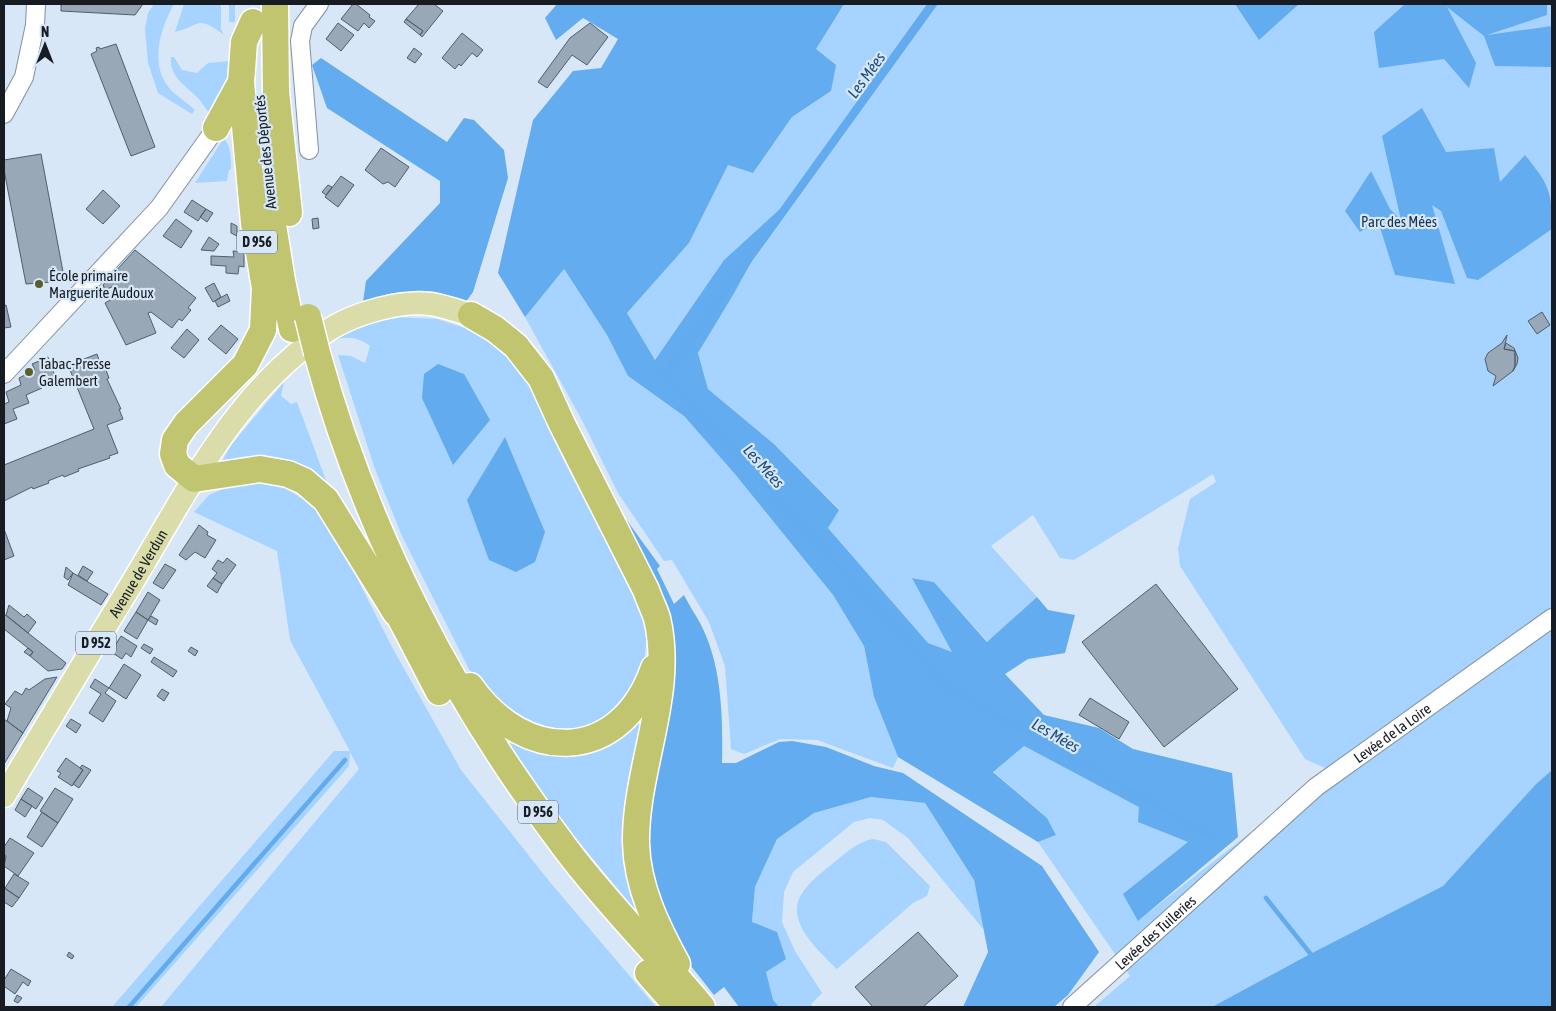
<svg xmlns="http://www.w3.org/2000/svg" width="1556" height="1011" viewBox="0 0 1556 1011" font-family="'Asap Condensed',sans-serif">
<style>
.green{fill:#a6d3ff}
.forest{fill:#64acf0}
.water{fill:#63abef}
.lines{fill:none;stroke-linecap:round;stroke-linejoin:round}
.stream{stroke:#63abef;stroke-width:4.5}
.building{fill:#98a8b7;stroke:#505e6c}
.minor-casing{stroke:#8291a0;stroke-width:20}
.major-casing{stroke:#fff;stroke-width:25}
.highway-casing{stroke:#fff;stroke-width:29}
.minor{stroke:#fff;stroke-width:18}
.major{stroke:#dadca9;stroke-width:22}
.highway{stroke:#c1c570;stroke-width:26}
.highway-bridge-casing{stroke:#fff;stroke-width:29;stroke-linecap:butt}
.highway-bridge{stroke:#c1c570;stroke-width:26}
.poi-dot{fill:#5b5d2a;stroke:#d7e7f7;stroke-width:2}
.labels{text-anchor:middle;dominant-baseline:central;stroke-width:4.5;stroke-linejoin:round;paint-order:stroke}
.shield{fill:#d7e7f7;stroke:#505962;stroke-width:1}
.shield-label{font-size:14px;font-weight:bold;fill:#161c22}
.street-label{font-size:15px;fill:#161c22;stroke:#d7e7f7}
.park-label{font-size:15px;fill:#173551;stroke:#d7e7f7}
.poi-label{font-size:15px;fill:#161c22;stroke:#d7e7f7;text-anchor:start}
.water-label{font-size:16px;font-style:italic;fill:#1a4d79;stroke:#d7e7f7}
</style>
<rect width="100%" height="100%" fill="#d7e7f7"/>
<path class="green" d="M154,4H174C160,29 149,65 170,89C177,97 187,102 195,110L192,114L158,93L148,63L145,29L148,13Z
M184,4H221V29L224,35C196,14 201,26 175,32Z
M229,4H235V22H229Z
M844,4H927L782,207L724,260L655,360L627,313L689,243L728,165L753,173L792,117L831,91L815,49Z
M938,4H1552V770L1536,784L1443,886L1310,954L1212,1007H1094L1130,976L1038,842L1056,835L1047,818L993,771L1024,746L1140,807L1139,822L1189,842L1124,894L1139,920L1330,770L1305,759L1180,566L1178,548L1190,499L1216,482L1213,474L1074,560L1060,558L1033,515L991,546L1037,597L988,642L934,582L913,578L953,653L928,643L828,528L839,509L774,444L708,389L698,353L750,265Z
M171,57H174L182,70L197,73L208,63L230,61L235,74L211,116C207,110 203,104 199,99C187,86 169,78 171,57Z
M224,138C231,148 231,157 231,169L229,170L227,181L195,183Z
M563,268L607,335L628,376L684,416L734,473L833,595L864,646L874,697L898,757L893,768L817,740L780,739L744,754L731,749L725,666L709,622L672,560L664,561L618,493L583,422L525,317Z
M394,317L437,319L471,330L499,348L528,382L562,457L635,598L647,633L643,674L615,716L573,735L519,727L472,675L402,536L375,469L338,355L351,356L365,363L370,346C358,337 348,336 334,340L357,327Z
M284,382L281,396L291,404L297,402L331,494L218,469L231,445Z
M237,483H276L313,505L335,535L393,649L461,770L549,881L656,1007H161L359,769L350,752L349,766L136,1007H112L334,751H350L290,640L277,551L194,512L209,495Z
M648,705L650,928L560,819L498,733L541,751Z
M871,797L925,803L974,880L984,930L908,838L883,820L870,818L854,822L793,872L784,892L782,922L795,951L822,993L811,1004L813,1007H779L773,1001L752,922L755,887L777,839L814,813Z
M873,839L886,842L930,886L927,896L913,903L837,969C820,952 785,922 801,895C808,883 821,873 831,865C845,854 856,842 873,839Z"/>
<path class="forest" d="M557,4H844L816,49L836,65L831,91L792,117L753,173L728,165L689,243L627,313L655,360L724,260L782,207L733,295L698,353L708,389L774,444L839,510L828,528L928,643L952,652L912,578L934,582L987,642L1037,597L1048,610L1075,615L1065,653L1028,659L1005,674L1044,715L1099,728L1133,749L1232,773L1238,837L1138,921L1123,894L1188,842L1138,822L1139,807L1024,746L993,772L1047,818L1056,835L1038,842L898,757L874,697L864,646L833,595L734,473L684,416L628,376L607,335L564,269L525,317L498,273L533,120L573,71L601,68L618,39L583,18L556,40L545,18Z
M1235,4H1299L1259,40Z
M1405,4H1547V15L1487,35L1552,26V67L1495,66L1484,36L1447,7L1476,63L1469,88L1444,59L1379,68L1374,32Z
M321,58L447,142L464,118L474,120L504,150L508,178L473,292L465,303L409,293H393L363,302L366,281L440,203V181L327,108L312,65Z
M1422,108L1446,152L1494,148L1500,182L1525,155C1549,185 1552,190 1552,229L1478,280L1467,278L1441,211L1432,205L1455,284L1395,275L1378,221L1360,232L1345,211L1371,171L1390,209L1401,220L1382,136Z
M612,500L660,566L657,569L674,604L684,595C690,607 698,618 703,629C722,669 723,719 722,763H736L779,742L792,741L826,747L874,766L903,773L1042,866L1099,952L1068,995L1054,1007H963L988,952L974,880L925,803L871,797L814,813L777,839L755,887L752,922L777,932L786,959L766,972L773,1000L779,1007H739L724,987L714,995L672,942L641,841L671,673Z"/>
<path class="water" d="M927,4H938L665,382L660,375L662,373Z
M438,364L464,374L490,420L453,465L422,398L424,374Z
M505,437L545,532L535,562L516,572L489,560L467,500Z
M1552,770V1007H1212L1310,954L1443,886L1536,784Z"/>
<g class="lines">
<path class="stream" d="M665,376L950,689L1212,837
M1266,898L1313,957
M129,1007L345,760"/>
</g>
<path class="building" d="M61,4H143L135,15L61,11Z
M353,4H356L370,15L369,17L375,21L369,28L364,23L358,31L341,19Z
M419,4H434L443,11L422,37L420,35L423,31L406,19Z
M406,19L423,31L420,35L404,22Z
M338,23L354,35L341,51L326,39Z
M590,23L608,37L587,65L572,55L547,88L538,82L570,38Z
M462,33L483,50L477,57L472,53L461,66L459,64L455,69L442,58Z
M116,44L155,147L131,156L91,54L97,51L96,48L99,47L100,49Z
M414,48L422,54L415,63L407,58Z
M381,148L409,167L395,187L388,182L383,184L365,170Z
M41,154L64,277L51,280V282L26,284L4,170V160Z
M341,176L354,185L338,207L325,197Z
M328,185L332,187L326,195L322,192Z
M103,190L120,206L103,224L86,209Z
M192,200L206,209L198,221L184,212Z
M206,209L213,213L207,222L200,217Z
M318,218L319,228L313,229L312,219Z
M176,219L192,231L181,248L163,236Z
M231,223L237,226V236L231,233Z
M209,237L219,244L214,251L201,250Z
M135,250L196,298L188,308L191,310L182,321L179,319L172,328L151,312L148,313L156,333L126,345L105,303L122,293L116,285L105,290L103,285Z
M233,251L244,252V267L239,266L238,274L226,273V266L211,265V256L234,257Z
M214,283L221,297L213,302L205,288Z
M227,294L230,301L218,307L215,301Z
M6,305L11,327L4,328V306Z
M1542,312L1550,325L1537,334L1528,321Z
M221,325L238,339L226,354L208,339Z
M187,329L199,340L184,358L171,348Z
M1507,335L1504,349L1515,351V366L1513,371L1493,386L1496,376L1488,371L1485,359L1488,353L1502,343Z
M1506,343L1514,348L1518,358L1517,364L1513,371L1515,366V351L1504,349Z
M97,354L100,363L103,362L109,378L107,379L121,409H119L123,419L107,425L118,453L109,456L110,458L78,469L79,471L64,477L63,475L48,481L49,483L33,489L32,487L4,501V465L94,429L68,365Z
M48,357L55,376L40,382L42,388L26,395L29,403L13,409L17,419L4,424V404L9,402L6,392L21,385L19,378L35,370L32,364Z
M199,525L208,532L207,535L216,540L205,558L195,552L186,560L179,555Z
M4,529L14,556L4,560Z
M227,558L236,565L222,584L213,578L217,573L212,569L218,560L223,563Z
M165,564L176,570L163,589L153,583Z
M83,566L93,572L87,581L78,575Z
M66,567L73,573L68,580L64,577Z
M73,573L108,594L101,605L68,585Z
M213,578L222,584L217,593L207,586Z
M1156,584L1238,689L1164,747L1082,642Z
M148,592L160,600L148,620L136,612Z
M9,605L24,617L27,614L36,622L28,633L6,615Z
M136,612L148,620L137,639L124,631Z
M4,614L66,663L62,669L48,671L30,656L33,652L4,629Z
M151,616L158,620L156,625L148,620Z
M121,636L137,646L131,657L126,653L122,659L111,652Z
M144,644L153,649L150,654L141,648Z
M191,647L198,651L195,656L188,651Z
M28,648L33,652L30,656L24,652Z
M154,657L177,671L173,677L151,662Z
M124,664L141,675L126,699L109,688Z
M57,677L23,733L7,721L11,708L5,704L15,691L22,695L26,688L29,690L45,679Z
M95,679L109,688L105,693L116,701L103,722L89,713L101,694L90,687Z
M162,689L169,693L164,701L157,696Z
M1090,698L1129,722L1119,739L1079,715Z
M4,719L23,733L4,764Z
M71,719L81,725L76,733L66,726Z
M66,758L83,770L72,786L58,777L61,773L57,771Z
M82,765L91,770L79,788L73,784L83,770L80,768Z
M28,788L43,798L36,809L21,799Z
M55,788L73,799L58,823L40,811Z
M21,799L32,806L25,817L15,810Z
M42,812L58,823L42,847L27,837Z
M10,838L34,853L18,876L4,866L6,856L4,855V847Z
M14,874L29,883L19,898L5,888Z
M4,888L19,898L12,907L4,902Z
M918,932L958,976L923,1007H873L855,987Z
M69,952L74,956L72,959L67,956Z
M11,969L31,981L28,986L23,982L15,994L5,987L4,989V980Z
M17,995L22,998L18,1003L14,1001Z"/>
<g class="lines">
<defs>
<g id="minor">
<path d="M4,114L24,77L35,25L36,4"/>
<path d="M309,150L300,41L303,26L319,4"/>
<path d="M4,374L159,208L216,128"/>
<path id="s1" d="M1072,1007L1316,787L1552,618"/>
</g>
<g id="major">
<path id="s2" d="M4,796C49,721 93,647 138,573C191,484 240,386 330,329C356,313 401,300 431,304C444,306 458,311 471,315"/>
</g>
<path id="highway" d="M275,4L276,92L289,213
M253,22L244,42L241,83L254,223L265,288L263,330L245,365L186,424L175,440L173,454L177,465L194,479L260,469L288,474L304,481L326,500L396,613
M216,128L240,84
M266,181L282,281L292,329
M471,315L495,329L516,346L541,378L562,424L646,590C649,599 654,609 657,618C675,694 635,768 636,843C637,887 657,927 677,964
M317,353C366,533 454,701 566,849C608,905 658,954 702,1007
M390,598L439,692
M470,686C525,765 621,764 654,668
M648,973L678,1007"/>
</defs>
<use href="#minor" class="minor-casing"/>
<use href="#major" class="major-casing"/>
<use href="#highway" class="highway-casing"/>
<use href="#minor" class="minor"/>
<use href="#major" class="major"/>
<use href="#highway" class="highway"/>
<defs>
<path id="highway-bridge" d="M308,317L317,353"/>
</defs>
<use href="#highway-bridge" class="highway-bridge-casing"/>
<use href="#highway-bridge" class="highway-bridge"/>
</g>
<g class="poi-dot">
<circle cx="39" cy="284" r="5"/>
<circle cx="29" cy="372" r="5"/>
</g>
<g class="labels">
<g class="shield">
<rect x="237" y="230.5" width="40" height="23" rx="4"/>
<rect x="76" y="631.5" width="40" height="23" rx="4"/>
<rect x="518" y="800.5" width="40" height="23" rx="4"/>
</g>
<g class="shield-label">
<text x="257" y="242">D 956</text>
<text x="96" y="643">D 952</text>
<text x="538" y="812">D 956</text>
</g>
<g class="street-label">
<text transform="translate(265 152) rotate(-96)">Avenue des Déportés</text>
<text stroke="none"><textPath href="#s2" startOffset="260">Avenue de Verdun</textPath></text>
<text stroke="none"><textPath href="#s1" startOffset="422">Levée de la Loire</textPath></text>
<text stroke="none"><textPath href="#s1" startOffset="112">Levée des Tuileries</textPath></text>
</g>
<g class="park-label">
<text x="1399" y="221">Parc des Mées</text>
</g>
<g class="poi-label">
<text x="49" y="275">École primaire<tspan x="49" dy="17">Marguerite Audoux</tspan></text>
<text x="39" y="363">Tabac-Presse<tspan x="39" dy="17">Galembert</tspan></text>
</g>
<g class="water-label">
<text transform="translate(866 75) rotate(-54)">Les Mées</text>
<text transform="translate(764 466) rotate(48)">Les Mées</text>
<text transform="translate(1056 735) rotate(30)">Les Mées</text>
</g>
</g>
<rect width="1556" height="1011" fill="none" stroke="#161c22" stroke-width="10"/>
<g transform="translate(45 45)" stroke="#d7e7f7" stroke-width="4" paint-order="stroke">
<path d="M0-4L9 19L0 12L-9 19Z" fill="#161c22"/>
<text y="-8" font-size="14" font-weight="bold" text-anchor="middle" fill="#161c22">N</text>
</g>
</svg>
